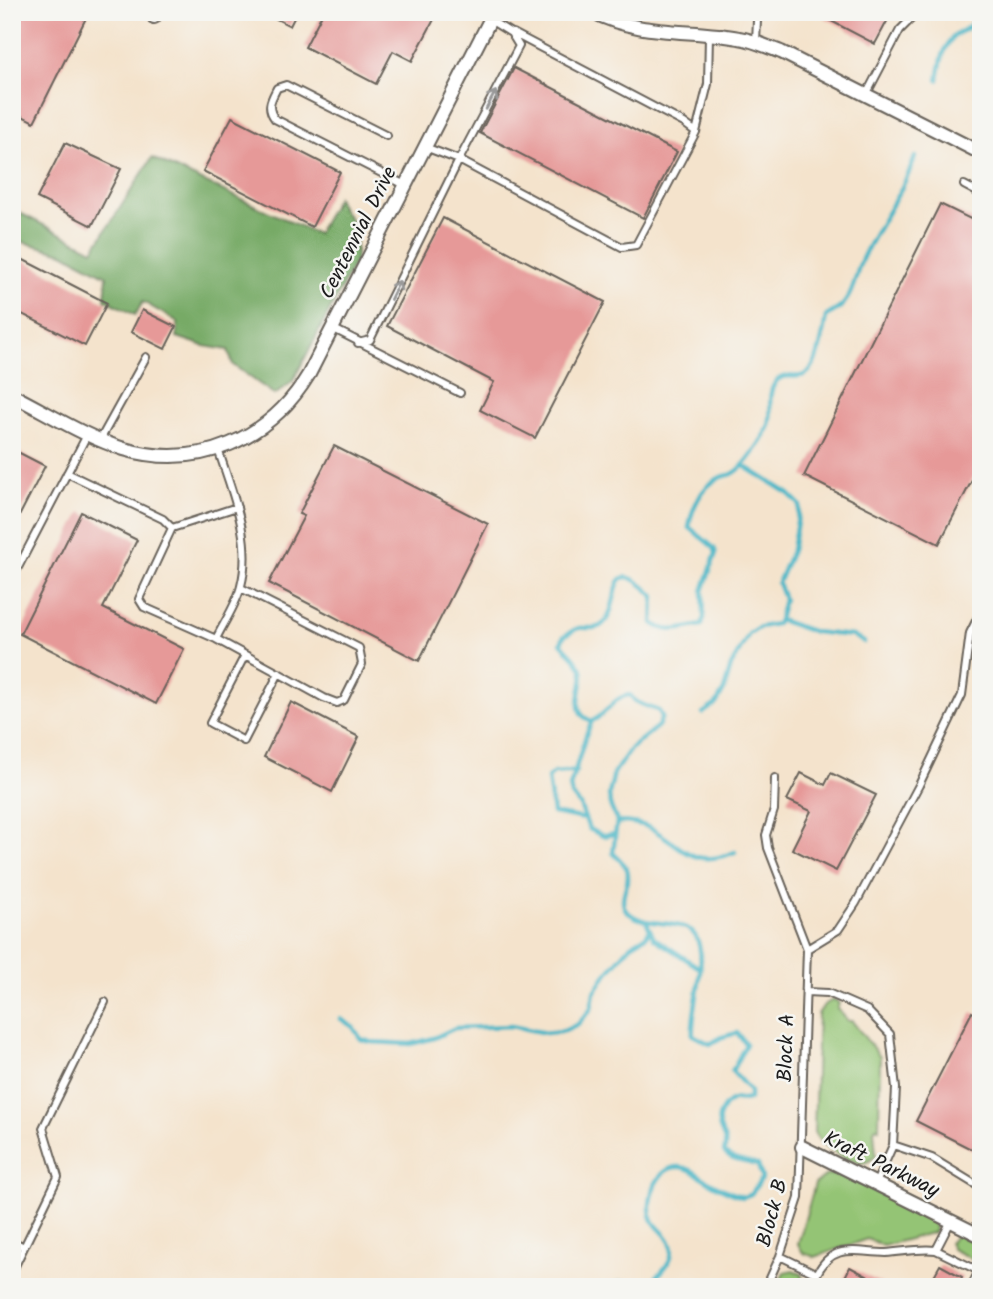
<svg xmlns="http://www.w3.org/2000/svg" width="993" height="1299" viewBox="0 0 993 1299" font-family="Kalam,sans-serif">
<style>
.green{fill:#94c474;stroke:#587048;stroke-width:2}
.forest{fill:#7a6;stroke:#4a6341;stroke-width:2}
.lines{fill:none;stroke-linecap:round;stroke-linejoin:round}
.stream{stroke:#4ab6c6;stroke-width:4.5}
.building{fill:#e69998}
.service-casing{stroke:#68625a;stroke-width:10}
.minor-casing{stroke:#68625a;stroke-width:16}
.service{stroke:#fff;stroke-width:6}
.minor{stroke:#fff;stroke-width:12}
.oneway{stroke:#999}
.labels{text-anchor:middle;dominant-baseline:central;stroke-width:5;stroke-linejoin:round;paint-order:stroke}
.street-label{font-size:21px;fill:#1c1c1c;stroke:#f6f6f2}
</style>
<rect width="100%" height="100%" fill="#f6f6f2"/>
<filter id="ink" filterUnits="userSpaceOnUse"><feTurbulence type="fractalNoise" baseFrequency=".0143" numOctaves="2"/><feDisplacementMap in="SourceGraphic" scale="14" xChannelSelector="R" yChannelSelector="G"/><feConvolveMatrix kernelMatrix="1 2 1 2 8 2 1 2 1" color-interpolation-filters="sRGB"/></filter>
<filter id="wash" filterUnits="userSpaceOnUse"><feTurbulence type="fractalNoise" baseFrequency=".00686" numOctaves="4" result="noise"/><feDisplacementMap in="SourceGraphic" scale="28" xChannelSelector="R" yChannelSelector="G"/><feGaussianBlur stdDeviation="1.57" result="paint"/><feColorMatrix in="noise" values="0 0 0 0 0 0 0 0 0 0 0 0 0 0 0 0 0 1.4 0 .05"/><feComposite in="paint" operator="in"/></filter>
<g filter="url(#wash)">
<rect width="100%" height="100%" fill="#f4e3cc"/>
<path class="green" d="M833,1000L837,1001L839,1004L837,1008L848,1021H852L880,1057L879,1128L876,1127L874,1130L876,1156C871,1160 867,1163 860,1163C847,1162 819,1144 814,1132L818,1014L824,1005Z
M832,1174L844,1176L930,1219L935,1227V1232L883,1246L867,1239L815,1257L803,1253L798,1244L815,1184L825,1176Z
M957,1235L981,1245V1264L952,1249L949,1243Z
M793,1270L802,1274L805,1287H778L784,1272Z"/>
<path class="forest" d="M152,158L317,234L337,197L342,209L356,226V260L293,381L275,395L233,365L228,350L204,346L177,337L178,322L143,302L135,315L105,299L107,276L63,253L12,239V209L93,250Z"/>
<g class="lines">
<path class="stream" d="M938,80C940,67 942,52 950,41C960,27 972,34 976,12
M779,620L814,632L853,636L864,642
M703,713L716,704L724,690L731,666L749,634L760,627L776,624L779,620L784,599L778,583L792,550L800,505L789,494L743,465
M592,721L586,735L570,787L572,795L580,805L589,829L603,836L615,834
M576,771L554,773L548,778L553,813L585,819
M617,822C629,822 640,823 650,828C684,846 691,870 735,852
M646,921L654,938L698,967
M341,1019L353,1027L361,1039L371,1042L411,1044L434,1038L455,1028L511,1026L546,1033L564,1031L578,1024L591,1009L594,993L605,976L631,945L646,936L649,931
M609,1287L621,1282L638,1287
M640,1287C658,1279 682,1257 667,1237C661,1229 654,1226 651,1216C646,1198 658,1165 680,1167C692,1168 699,1176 708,1181C719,1188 731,1193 743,1197L751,1194L762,1178L758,1165C746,1161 732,1162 724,1152C728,1139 721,1135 719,1124C717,1115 725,1103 733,1100C739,1098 743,1101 750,1099V1091L732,1071L746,1044L737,1033L722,1037L710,1044L693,1035C690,1011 713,949 691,931C676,919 641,928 626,910C617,898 632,881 627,869C624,863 617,857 613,853L617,821L610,805L609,794L614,773L631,748L658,726L662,717L659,711L636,702L630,695C613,696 607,715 592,721C567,713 586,688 582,670C580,661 567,651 561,643L564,636C568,634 574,629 579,628C587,627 597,631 604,623C622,605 606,548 654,596L653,623C667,635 685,628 702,625L704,618L703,591L716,553L714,548L689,527C692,508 701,487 719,478C724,475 730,476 734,473C744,468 762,441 767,430C775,416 765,398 775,383C782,372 794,379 804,375C818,370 824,330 826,316C835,311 842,308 847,299C855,287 856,272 862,259C878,224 903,193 915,157"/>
</g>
<g id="blocks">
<path class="building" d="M12,12H89L34,122L12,111Z
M263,12H297L290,26Z
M323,12H438L412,61L393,51L376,84L305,47Z
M814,12H892L875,44Z
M514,68L677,152L643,218L480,133Z
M232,117L340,172L312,227L203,171Z
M65,143L121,169L92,226L37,198Z
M940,204L981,224V463L939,544L804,476Z
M443,218L605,302L535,438L480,410L494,382L387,326Z
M12,254L107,303L85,346L12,309Z
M142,310L176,327L165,349L131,332Z
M334,446L488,524L419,661L269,583L304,516L299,514Z
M12,449L45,466L12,530Z
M81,512L137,540L103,608L184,649L156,704L20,634Z
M291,702L359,737L332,792L264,757Z
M801,773L825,785L831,773L876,795L836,871L792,849L811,811L787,800Z
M972,1012L981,1017V1154L916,1121Z
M940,1265L962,1277L957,1287H928Z
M850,1267L887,1287H840Z"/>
</g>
</g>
<g filter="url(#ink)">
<use href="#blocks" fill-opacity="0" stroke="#68625a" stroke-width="2"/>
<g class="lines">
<defs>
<path id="service" d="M513,33L684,123L696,132
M756,42L757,20L760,12
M866,95L900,30L918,12
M387,136L286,85L277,88C271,100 266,107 275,119L405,185
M425,147L459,160L622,247L636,245L696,132L708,84L709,35
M964,185L981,194
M332,328L460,393
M358,343L370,340L459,160L519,46L511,33L490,20
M100,440L146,357
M67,473L163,519L172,528L139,599L144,607L216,639C224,622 237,604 241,586C253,540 232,492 218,449
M172,528L237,507
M12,579L87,435
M216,639L324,698L337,703L344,700L362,664L359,648L241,588
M245,655L210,723L244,741L279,673
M807,949L838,930L856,903L919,785L962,695L970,633L981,611
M806,992L828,993L867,1010L890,1034L896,1088L893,1145L876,1183
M893,1145L932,1158L981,1188
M951,1221L936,1250L979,1271L971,1287
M12,1241L24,1247
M780,1256L817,1274L814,1282L815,1287
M12,1272L58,1177L43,1128L105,1002
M817,1274C833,1241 858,1253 886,1253C903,1252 919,1248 936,1250
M766,1287L780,1256L799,1198L807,949L768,848L766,835L774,810L775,778"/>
<path id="minor" d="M593,12C638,36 690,29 739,38C754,40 767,47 781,52L981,153
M154,17L156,12
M12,395C48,413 85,437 124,449C198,471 270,439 309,374L494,12
M802,1147L981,1236"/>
</defs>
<use href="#service" class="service-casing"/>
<use href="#minor" class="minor-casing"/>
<use href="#service" class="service"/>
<use href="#minor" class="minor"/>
</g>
<defs><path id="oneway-shaft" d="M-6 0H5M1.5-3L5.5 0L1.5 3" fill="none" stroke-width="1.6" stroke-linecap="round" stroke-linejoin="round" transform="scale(1.75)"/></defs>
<g class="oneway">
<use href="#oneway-shaft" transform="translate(491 100) rotate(-62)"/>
<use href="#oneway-shaft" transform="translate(395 290) rotate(-64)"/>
</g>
</g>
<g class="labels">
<g class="street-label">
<text transform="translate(359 233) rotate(-63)">Centennial Drive</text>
<text transform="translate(787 1048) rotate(-88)">Block A</text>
<text transform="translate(881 1165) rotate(26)">Kraft Parkway</text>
<text transform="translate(773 1213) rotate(-75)">Block B</text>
</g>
</g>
<rect width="993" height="1299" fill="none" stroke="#f6f6f2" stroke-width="42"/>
</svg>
